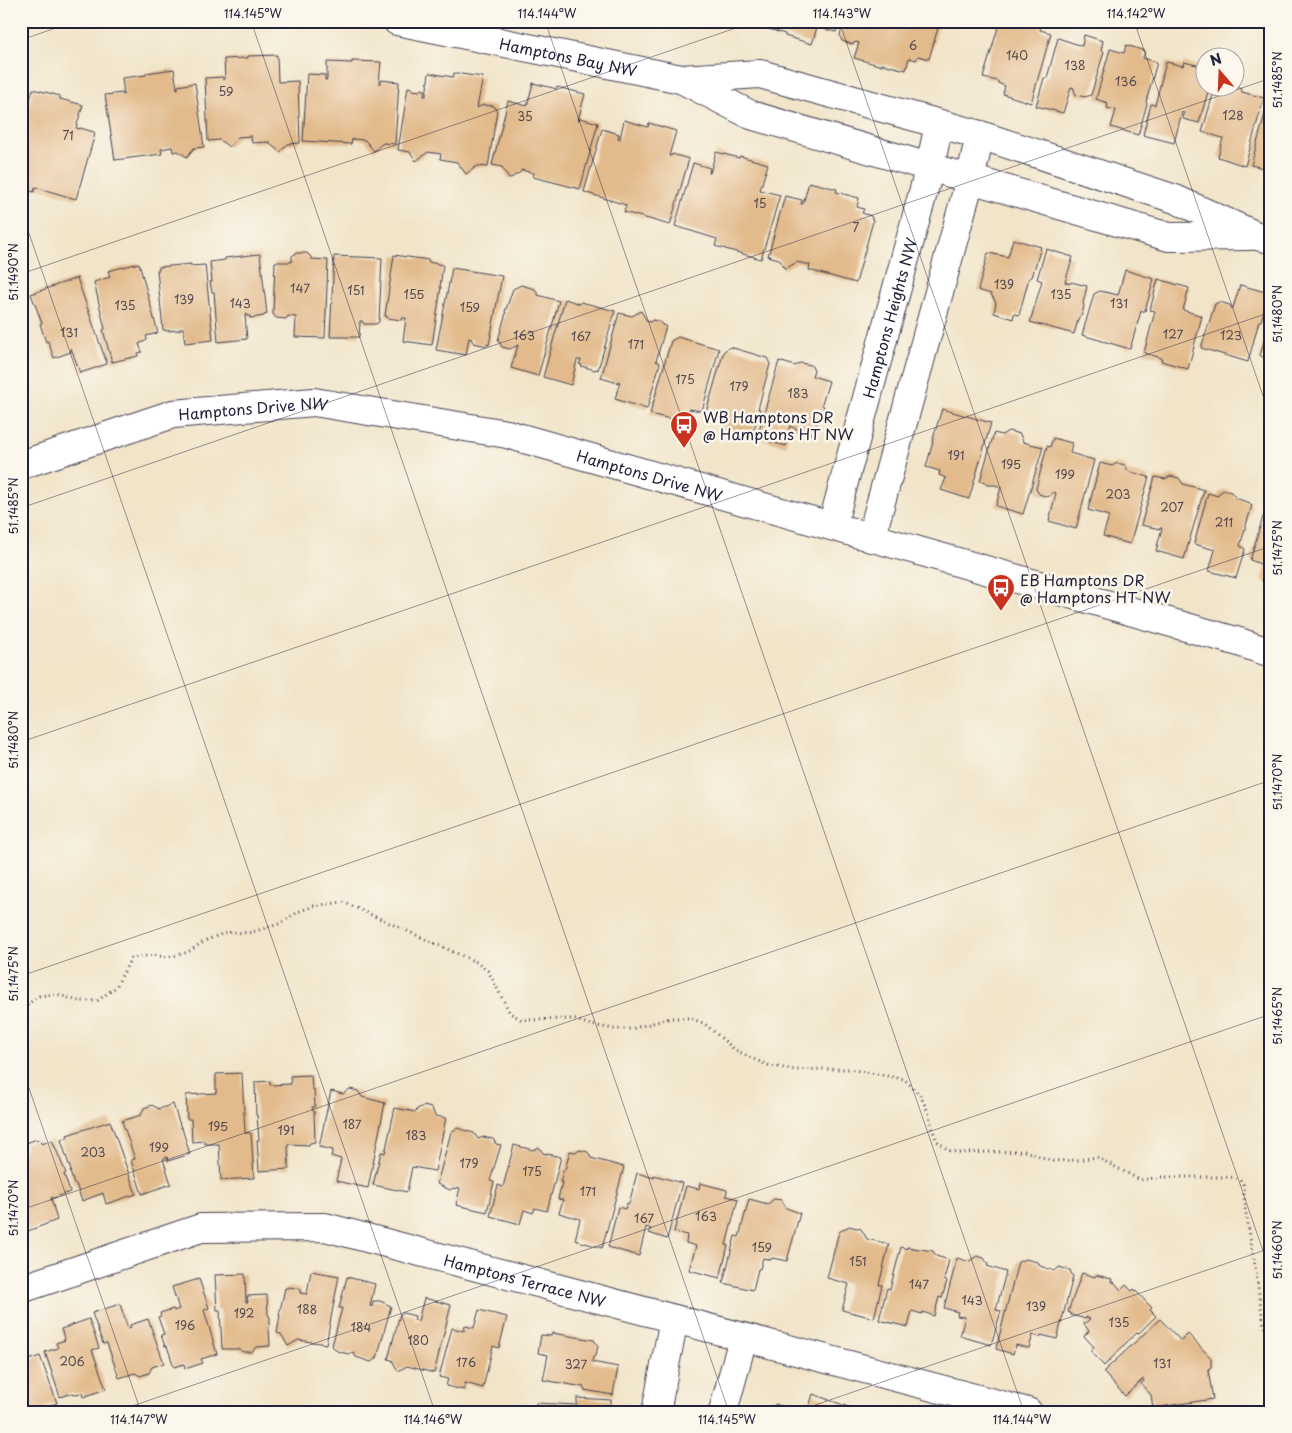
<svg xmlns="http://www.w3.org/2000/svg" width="1292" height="1433" viewBox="0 0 1292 1433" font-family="'Playpen Sans',sans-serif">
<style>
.building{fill:#e2ba8b}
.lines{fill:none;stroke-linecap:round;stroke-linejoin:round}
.minor-casing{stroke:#413f50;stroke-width:30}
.path{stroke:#413f50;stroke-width:3;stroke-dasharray:1 4;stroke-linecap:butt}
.minor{stroke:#fff;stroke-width:28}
.ticks{fill:none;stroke:#22223b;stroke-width:1;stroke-opacity:0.45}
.labels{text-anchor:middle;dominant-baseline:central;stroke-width:5;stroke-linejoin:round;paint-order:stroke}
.number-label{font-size:12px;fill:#52484f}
.street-label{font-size:15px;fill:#22223b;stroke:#fbf7ec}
.poi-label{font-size:15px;fill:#22223b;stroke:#fbf7ec;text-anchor:start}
.neatline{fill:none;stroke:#22223b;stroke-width:2}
.ticks-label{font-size:12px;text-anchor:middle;fill:#22223b}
</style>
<rect width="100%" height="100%" fill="#fbf7ec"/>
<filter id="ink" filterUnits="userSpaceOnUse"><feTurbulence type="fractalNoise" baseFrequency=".02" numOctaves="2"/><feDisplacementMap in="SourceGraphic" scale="10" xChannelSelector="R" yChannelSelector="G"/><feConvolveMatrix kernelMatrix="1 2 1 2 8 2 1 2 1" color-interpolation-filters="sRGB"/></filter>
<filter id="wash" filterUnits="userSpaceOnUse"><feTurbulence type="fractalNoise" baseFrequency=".0096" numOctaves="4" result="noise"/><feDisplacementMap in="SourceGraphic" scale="20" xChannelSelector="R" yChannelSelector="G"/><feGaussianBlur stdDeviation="1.12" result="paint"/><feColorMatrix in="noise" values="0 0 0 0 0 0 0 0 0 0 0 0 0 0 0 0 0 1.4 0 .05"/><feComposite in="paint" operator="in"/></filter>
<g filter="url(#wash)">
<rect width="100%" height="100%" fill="#f1e4c9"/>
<g id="blocks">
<path class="building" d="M764,21H839L836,32L819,28L820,25L818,24L812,44L785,36V34L762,27Z
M844,21H940L929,59L918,56L916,60L909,58L906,70L882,64V66L854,58L859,43L856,42L852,44L842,41L840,36Z
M1000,21H1042L1040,30L1051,33L1031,103L1003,94L1005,86L998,83V81L983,78Z
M1084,35L1103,41L1101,51L1104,52L1091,95L1085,97L1076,95L1074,90V88L1071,87L1063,113L1036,106L1044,78H1047L1058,38L1082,46Z
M1126,45L1145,51L1143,58L1157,62L1146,102L1147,104L1138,135L1111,127L1116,110L1107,108L1108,103L1096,99L1110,49L1124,53Z
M277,55L278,82L298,81L300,143L288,144L280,152L270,144V142L252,143L251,136L238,137L229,147L220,140L208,141L205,78L223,77V80L225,79L224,59L248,58V56Z
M352,61L381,62L379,83H381V80L399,82L395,144L383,143L374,151L365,140L352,139L351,144L303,141L307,74L325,75V80H327V62L352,63Z
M1166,62L1183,66L1184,62L1201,66L1199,71L1204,72V88H1209L1199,123L1183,119L1184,113L1182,112L1174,143L1143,135L1151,104L1155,105Z
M174,69L177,89H178V86L195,83L204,147L194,148L187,157L178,151L173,152L172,147L161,149L162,154L115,160L105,95L122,93L123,95H124L122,78L146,75V73Z
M429,73L453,77L454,73L483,77L477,108L483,105L494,106L497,111L488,167L477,166L466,174L457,162L440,159L441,154L428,152L416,161L410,152L398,150L408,87L412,88V90L420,91L421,89L425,90L424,96H426Z
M533,83L557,89V87L585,94L578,120H579L580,118L598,123L580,189L533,177L534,173L521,170V172L509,179L502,167L492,165L508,101L527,106Z
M1234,86L1240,88L1242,92L1264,98L1245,166L1218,157L1223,138L1202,132L1215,88H1234Z
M33,89L60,96V99L83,105L76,128L80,129V128L94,132L95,134L76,199L35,187L34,192L21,189V109L23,114H26Z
M1270,96H1271V170L1251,165Z
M624,120L648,127L649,123L676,131L669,156H671L672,154L689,159L670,225L624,212L626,205L584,192L602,129L619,134L618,138L620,139Z
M716,152L739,158L740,156L768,164L760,190L780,195L761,259L715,246L717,239L675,226L693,163L710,168L709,173H710Z
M809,182L837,189L836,192L859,198L857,207L864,209L862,213L871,216L873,221L856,283L809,270L810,265L797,262L785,269L779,259L768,256L785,196L802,200L801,204H803Z
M1013,239L1041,247L1032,277L1029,278L1019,315L1014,314L1013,319L994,313L996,303L991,294L978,290L988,253L1008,257Z
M1046,249L1073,257L1065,282L1070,284L1071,282L1087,286L1083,303L1084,306L1082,315L1079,317L1074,334L1030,322L1042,281L1037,279Z
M296,253H307L311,257V259L328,260L325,338L295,337L296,317L288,316L286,319L276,318L273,314L275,262H292V256Z
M260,254L267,314L264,315V316L250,318V316H247V314L245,315L247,339L218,342L214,292H212L210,282H212L210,262L225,260V258Z
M394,255L429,260L428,262L443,265L440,287H441L432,345L403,341L406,318H402V320L387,318V316H385Z
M334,256L382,258L379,322L376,324H364L362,321H360L359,337H330Z
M139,263L158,333L146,336L147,340L139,344L142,352L138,353V356L112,362L103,330L105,329L94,282L110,277L108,271Z
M191,264V266L205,265L213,340L185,343L183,328H180V330L166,331V330H163L157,270H159V267Z
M452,268L502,276L489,345L487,344V346L473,343L474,342L472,341V339L469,338L466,355L436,350Z
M1125,270L1154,279L1145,311H1141L1130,349L1082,335L1094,294L1100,291L1118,295Z
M77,278L107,364L80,373L71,348L70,349L71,352L54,358L48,341L46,342L40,324L42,323L31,294Z
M1158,279L1189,288L1183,310L1202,316L1188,369L1161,361L1162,358L1144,353L1155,311L1150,310Z
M521,285L535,289L538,295L559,301L538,376L511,368L518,345L510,349L502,347L498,340L506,313L505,312L513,289Z
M1240,285L1269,293L1261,321H1259L1248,362L1201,348L1215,304L1219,302L1230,305L1231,308H1233Z
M565,299L580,304L581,302L615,311L598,370L596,369L595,370L581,366L582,365L579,364L581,360H577L571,385L543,377Z
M641,311L647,321L650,322L653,320L660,322L662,325L666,326L656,361L660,363L647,409L615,399L620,382L618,381V383L601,378L619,313L632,316Z
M1270,318H1271V359L1260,356Z
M678,337L719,349L702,411L689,409L688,412L682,411L678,421L650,414L671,341Z
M730,347L767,358L770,364L758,409H760L751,440L722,432L726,417L728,418V415L724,414V416L721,417L706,412L724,351Z
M779,361L795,366L800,363L811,365L814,370L812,376L829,381L822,404L824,407L820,419L818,420L814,432L809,434L790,426L786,446L757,438Z
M942,409L991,423L969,499L941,490L946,478L939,475L940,471L926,467L933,442H932Z
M1008,431L1020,434L1023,442L1043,447L1023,514L996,506L1001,487L995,485H987L985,482L980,481L994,433L1002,435Z
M1053,438L1072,443L1070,453L1094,460L1076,529L1049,521L1056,493L1054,492L1048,497L1039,494L1036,489L1047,446L1050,447Z
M1100,463L1112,466L1117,463L1125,465L1128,471L1149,477L1130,544L1103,536L1109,516L1088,510Z
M1171,476L1179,478L1183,484L1204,490L1184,559L1156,551L1162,528H1160V529L1141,525L1155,477L1165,479Z
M1224,490L1231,492L1235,497V498L1250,503V505H1252L1240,546L1245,549L1236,578L1209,571L1215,550L1194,544L1208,493L1218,496L1219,493Z
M1263,517L1271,519V584L1262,581L1267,563L1264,562L1263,565L1250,560Z
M242,1073L245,1133H251L254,1178L221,1180L219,1144H205L204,1141L192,1142L191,1119H187L186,1095L216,1093V1074Z
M311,1075L312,1089H314L315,1107H312L313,1111H314L315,1142L310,1143L309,1145L288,1144L289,1169L259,1171L257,1140H259L257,1115H256L255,1082L270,1081V1085L291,1084L290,1076Z
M350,1089L358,1091L362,1097L385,1103L368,1188L336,1181L341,1159L331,1156L333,1150L319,1147L331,1091L343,1094Z
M173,1104L181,1128H182L190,1154L168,1161L167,1157L163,1159L171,1184L142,1194L131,1160L135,1159L122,1121L141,1115L144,1108L152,1105L159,1109Z
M423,1106L432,1108L435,1116L446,1118L435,1171L412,1167L407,1192L373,1185L381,1152L385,1153L395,1108L416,1112L417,1109Z
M110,1121L136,1194L106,1204L103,1193L82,1201L76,1184H74L70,1172L71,1171L61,1140L68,1137L67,1135Z
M457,1128L474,1133L478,1139L483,1137L493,1139L496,1144L501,1145L490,1181L494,1182L487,1212L456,1205L460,1188L457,1187V1189L453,1188L450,1190L437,1184L451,1132Z
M37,1139L42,1144L52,1140L66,1173L64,1174L70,1192L53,1198L52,1197L51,1198L57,1220L28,1231L21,1213V1199L24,1198L21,1191V1151L25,1150L26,1143Z
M514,1145L533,1150L539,1147L543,1153L561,1157L547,1211L535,1208L533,1213L524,1210L520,1224L490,1216L498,1185L503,1187Z
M580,1150L588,1152L591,1158L624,1167L602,1248L575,1240L580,1219L559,1213L563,1200L558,1199L562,1182H560L564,1169L565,1170L570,1151L576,1152Z
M637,1173L654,1178V1175L682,1183L667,1239L649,1233L651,1229L646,1227L639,1256L608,1247L618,1207L625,1209L627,1203L629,1204Z
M700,1183L727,1190L726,1196L738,1199L726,1245H728L720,1278L689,1270L696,1246L686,1243L687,1235L674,1232L686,1186L699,1189Z
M749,1199L768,1204L774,1199L782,1200L786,1208L800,1213L787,1261L772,1258L771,1260L763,1258L760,1269H758L753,1290L723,1283L735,1236L739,1237Z
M849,1226L861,1229L867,1239L889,1244L879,1285H882L874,1318L842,1310L849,1284L827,1278L839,1232Z
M901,1247L907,1249V1247L933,1251L936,1256L949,1260L944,1280L947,1281L942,1298L939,1297L934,1316L923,1312L922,1314L912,1311L908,1327L879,1320L887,1288L890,1289Z
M977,1256L984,1258L988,1264L987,1266L1006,1272L996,1310L1001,1311L991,1345L960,1336L965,1317L957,1316L958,1312L944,1308L957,1258L970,1262L971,1260Z
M1025,1259L1038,1262L1040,1266L1055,1271L1059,1267L1070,1270L1073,1277L1057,1339L1041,1335L1040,1337L1033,1335L1029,1348L1016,1345L1013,1354L996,1349L1018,1262Z
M311,1271L339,1276L326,1344L298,1340L288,1346L281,1334L277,1333L280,1315H279L285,1288H289V1287L301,1289L300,1293L307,1294Z
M1082,1273L1095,1277L1096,1275L1112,1279L1111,1282H1114L1121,1290L1126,1285L1132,1291L1134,1289L1152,1308L1150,1310L1156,1316L1138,1334L1137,1333L1130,1339L1104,1366L1090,1350L1094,1347L1084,1336L1089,1331L1084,1324L1090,1319L1086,1317V1319L1071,1315V1313L1068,1312Z
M245,1274L246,1302H248L247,1296L267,1295L268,1315L270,1317V1325L269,1327L270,1346L256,1347L252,1352H243L239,1349H222L220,1310H217L215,1275Z
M347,1277L375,1284L370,1306L372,1307L373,1301H380L391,1306L377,1358L371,1362L356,1357L353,1352L348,1354L337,1351L332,1346L342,1308H339Z
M199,1279L209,1308L204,1310L217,1354L201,1359L203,1363L185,1369L184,1364L174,1367L167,1346H165L161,1335L164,1334L158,1317L161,1316L160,1313L173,1309L174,1311L179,1309L172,1287Z
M424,1298L451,1305L434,1373L407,1366L398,1371L392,1360L388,1359L400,1314L403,1313L415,1316L414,1320L418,1321Z
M120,1304L128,1329L131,1328L130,1325L148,1319L164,1363L152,1367L149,1373L140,1376L135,1373L119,1378L107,1343L103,1344L92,1313Z
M479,1310L507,1317L499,1348L493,1346L483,1388L465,1383L464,1390L446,1386L448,1379L439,1377L452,1328L464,1331L465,1326L474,1328Z
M89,1319L99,1348L92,1350L106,1389L83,1397L82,1393L76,1394L72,1393L60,1397L45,1352L58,1348L56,1343L65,1340L61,1329Z
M1160,1319L1181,1341L1188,1334L1211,1358V1367L1208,1370L1213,1399L1153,1408L1151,1395L1141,1384L1144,1381L1143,1379L1125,1396L1103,1372Z
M552,1333L594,1340L598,1346L596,1355L593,1357L592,1362L618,1367L613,1395L584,1390V1387L543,1380L548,1355L538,1353L541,1335L551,1336Z
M40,1356L57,1403L45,1407L43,1412H21V1371L24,1370L21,1363Z
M813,1394L854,1409L853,1412H803L806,1406L809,1407Z
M577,1398L611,1400V1412H536V1403L577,1405Z
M775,1404L797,1411V1412H772Z
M1188,1409L1189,1412H1176V1411Z"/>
</g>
</g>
<g filter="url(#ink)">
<use href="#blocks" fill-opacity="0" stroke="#413f50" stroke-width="1"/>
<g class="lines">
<defs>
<g id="minor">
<path id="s1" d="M397,21L681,79L760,74L980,135L1175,199L1257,236L1271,239"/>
<path d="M681,79L751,115L1169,237L1249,236"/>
<path id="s2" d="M21,465L173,414L314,402L507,434L1239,642L1271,653"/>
<path id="s3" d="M832,526L930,167L939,124"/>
<path d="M871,538L970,180L980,135"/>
<path id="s4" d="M21,1289L201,1228L325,1227L1028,1412"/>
<path d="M656,1412L674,1319"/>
<path d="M723,1412L743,1338"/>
</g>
</defs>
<use href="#minor" class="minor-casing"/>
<path class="path" d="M21,1019L28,1004L39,996L57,994L77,1001H97L116,987L131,958L154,955L166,957L178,955L188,952L205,941L226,932L248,933L259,930L279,924L300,911L314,906L343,902L476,962L488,971L510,1013L522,1020L573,1019L591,1025L614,1029H631L671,1018H690L705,1024L734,1049L751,1058L770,1066L796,1070L824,1069H849L904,1079L920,1095L929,1114L932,1128L937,1141L948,1150L960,1153L1025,1151L1053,1161L1078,1160L1097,1157L1140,1180L1161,1177H1230L1239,1178L1243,1184L1245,1208L1254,1259L1263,1321L1271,1343"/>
<use href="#minor" class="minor"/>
</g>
</g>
<path class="ticks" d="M251,21L729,1412M545,21L1024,1412M839,21L1271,1274M1134,21L1271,419M21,40L76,21M21,210L435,1412M21,274L756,21M21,508L1271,78M21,742L1271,312M21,976L1271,546M21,1065L141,1412M21,1210L1271,780M115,1412L1271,1014M795,1412L1271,1248"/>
<defs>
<symbol id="bus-pin" viewBox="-11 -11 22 30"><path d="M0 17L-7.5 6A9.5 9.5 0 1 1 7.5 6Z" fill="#c8321e" stroke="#fbf7ec"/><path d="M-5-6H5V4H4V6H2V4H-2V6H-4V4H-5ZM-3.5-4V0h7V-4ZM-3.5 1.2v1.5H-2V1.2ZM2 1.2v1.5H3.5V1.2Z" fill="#fff"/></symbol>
</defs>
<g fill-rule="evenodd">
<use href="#bus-pin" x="668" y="409" width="32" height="43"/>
<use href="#bus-pin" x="985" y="572" width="32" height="43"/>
</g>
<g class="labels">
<g class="number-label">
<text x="913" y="45">6</text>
<text x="1017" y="55">140</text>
<text x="1075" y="65">138</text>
<text x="1126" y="81">136</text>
<text x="226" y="91">59</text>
<text x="1233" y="115">128</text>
<text x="525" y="116">35</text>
<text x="68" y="135">71</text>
<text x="760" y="203">15</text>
<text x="856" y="227">7</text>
<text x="1004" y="284">139</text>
<text x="300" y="288">147</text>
<text x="356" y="290">151</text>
<text x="414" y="294">155</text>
<text x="1061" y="294">135</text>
<text x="184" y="299">139</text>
<text x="240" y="303">143</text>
<text x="1119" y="303">131</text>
<text x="125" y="305">135</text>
<text x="470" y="307">159</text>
<text x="69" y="332">131</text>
<text x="1173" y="334">127</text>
<text x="524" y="335">163</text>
<text x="1231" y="335">123</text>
<text x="581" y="336">167</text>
<text x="636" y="344">171</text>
<text x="685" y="379">175</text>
<text x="739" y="386">179</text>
<text x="798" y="393">183</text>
<text x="956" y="455">191</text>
<text x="1011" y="464">195</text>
<text x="1065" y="474">199</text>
<text x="1118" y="494">203</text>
<text x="1172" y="507">207</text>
<text x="1224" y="522">211</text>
<text x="352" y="1124">187</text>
<text x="218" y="1126">195</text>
<text x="286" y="1130">191</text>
<text x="416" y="1135">183</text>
<text x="159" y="1147">199</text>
<text x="93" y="1152">203</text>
<text x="469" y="1163">179</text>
<text x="532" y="1171">175</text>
<text x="588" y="1191">171</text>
<text x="706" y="1216">163</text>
<text x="644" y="1218">167</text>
<text x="762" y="1247">159</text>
<text x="858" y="1261">151</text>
<text x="919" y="1284">147</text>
<text x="972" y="1300">143</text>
<text x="1036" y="1306">139</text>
<text x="307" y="1309">188</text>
<text x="244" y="1313">192</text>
<text x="1119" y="1322">135</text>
<text x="185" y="1325">196</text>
<text x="361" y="1327">184</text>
<text x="418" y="1340">180</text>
<text x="72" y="1361">206</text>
<text x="466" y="1362">176</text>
<text x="1162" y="1363">131</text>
<text x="576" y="1364">327</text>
</g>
<g class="street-label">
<text stroke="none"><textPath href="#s1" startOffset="175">Hamptons Bay NW</textPath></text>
<text stroke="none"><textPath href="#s3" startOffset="216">Hamptons Heights NW</textPath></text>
<text stroke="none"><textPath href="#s2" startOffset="241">Hamptons Drive NW</textPath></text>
<text stroke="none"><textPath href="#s2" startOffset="646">Hamptons Drive NW</textPath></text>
<text stroke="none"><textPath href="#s4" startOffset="521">Hamptons Terrace NW</textPath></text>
</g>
<g class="poi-label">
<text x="703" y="416">WB Hamptons DR<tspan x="703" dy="17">@ Hamptons HT NW</tspan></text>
<text x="1020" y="579">EB Hamptons DR<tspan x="1020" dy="17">@ Hamptons HT NW</tspan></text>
</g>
</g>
<rect width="1292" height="1433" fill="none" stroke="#fbf7ec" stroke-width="55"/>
<g transform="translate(1220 72) rotate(341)"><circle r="24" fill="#fbf7ec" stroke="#a4a2a5"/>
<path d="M0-4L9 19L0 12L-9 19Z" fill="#c8321e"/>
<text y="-8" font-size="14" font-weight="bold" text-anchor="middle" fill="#22223b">N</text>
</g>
<rect x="28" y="28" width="1236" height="1378" class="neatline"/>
<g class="ticks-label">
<text x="253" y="18">114.145°W</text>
<text x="547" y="18">114.144°W</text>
<text x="842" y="18">114.143°W</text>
<text x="1136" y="18">114.142°W</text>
<text transform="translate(1278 80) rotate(-90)" y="4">51.1485°N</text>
<text transform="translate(14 272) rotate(-90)" y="4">51.1490°N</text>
<text transform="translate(1278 314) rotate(-90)" y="4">51.1480°N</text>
<text transform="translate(14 506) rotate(-90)" y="4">51.1485°N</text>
<text transform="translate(1278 548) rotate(-90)" y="4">51.1475°N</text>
<text transform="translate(14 740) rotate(-90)" y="4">51.1480°N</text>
<text transform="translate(1278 782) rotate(-90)" y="4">51.1470°N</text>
<text transform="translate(14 974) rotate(-90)" y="4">51.1475°N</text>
<text transform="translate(1278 1016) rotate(-90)" y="4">51.1465°N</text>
<text transform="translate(14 1208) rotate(-90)" y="4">51.1470°N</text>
<text transform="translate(1278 1250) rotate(-90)" y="4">51.1460°N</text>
<text x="139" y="1424">114.147°W</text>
<text x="433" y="1424">114.146°W</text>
<text x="727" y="1424">114.145°W</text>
<text x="1022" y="1424">114.144°W</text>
</g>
</svg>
